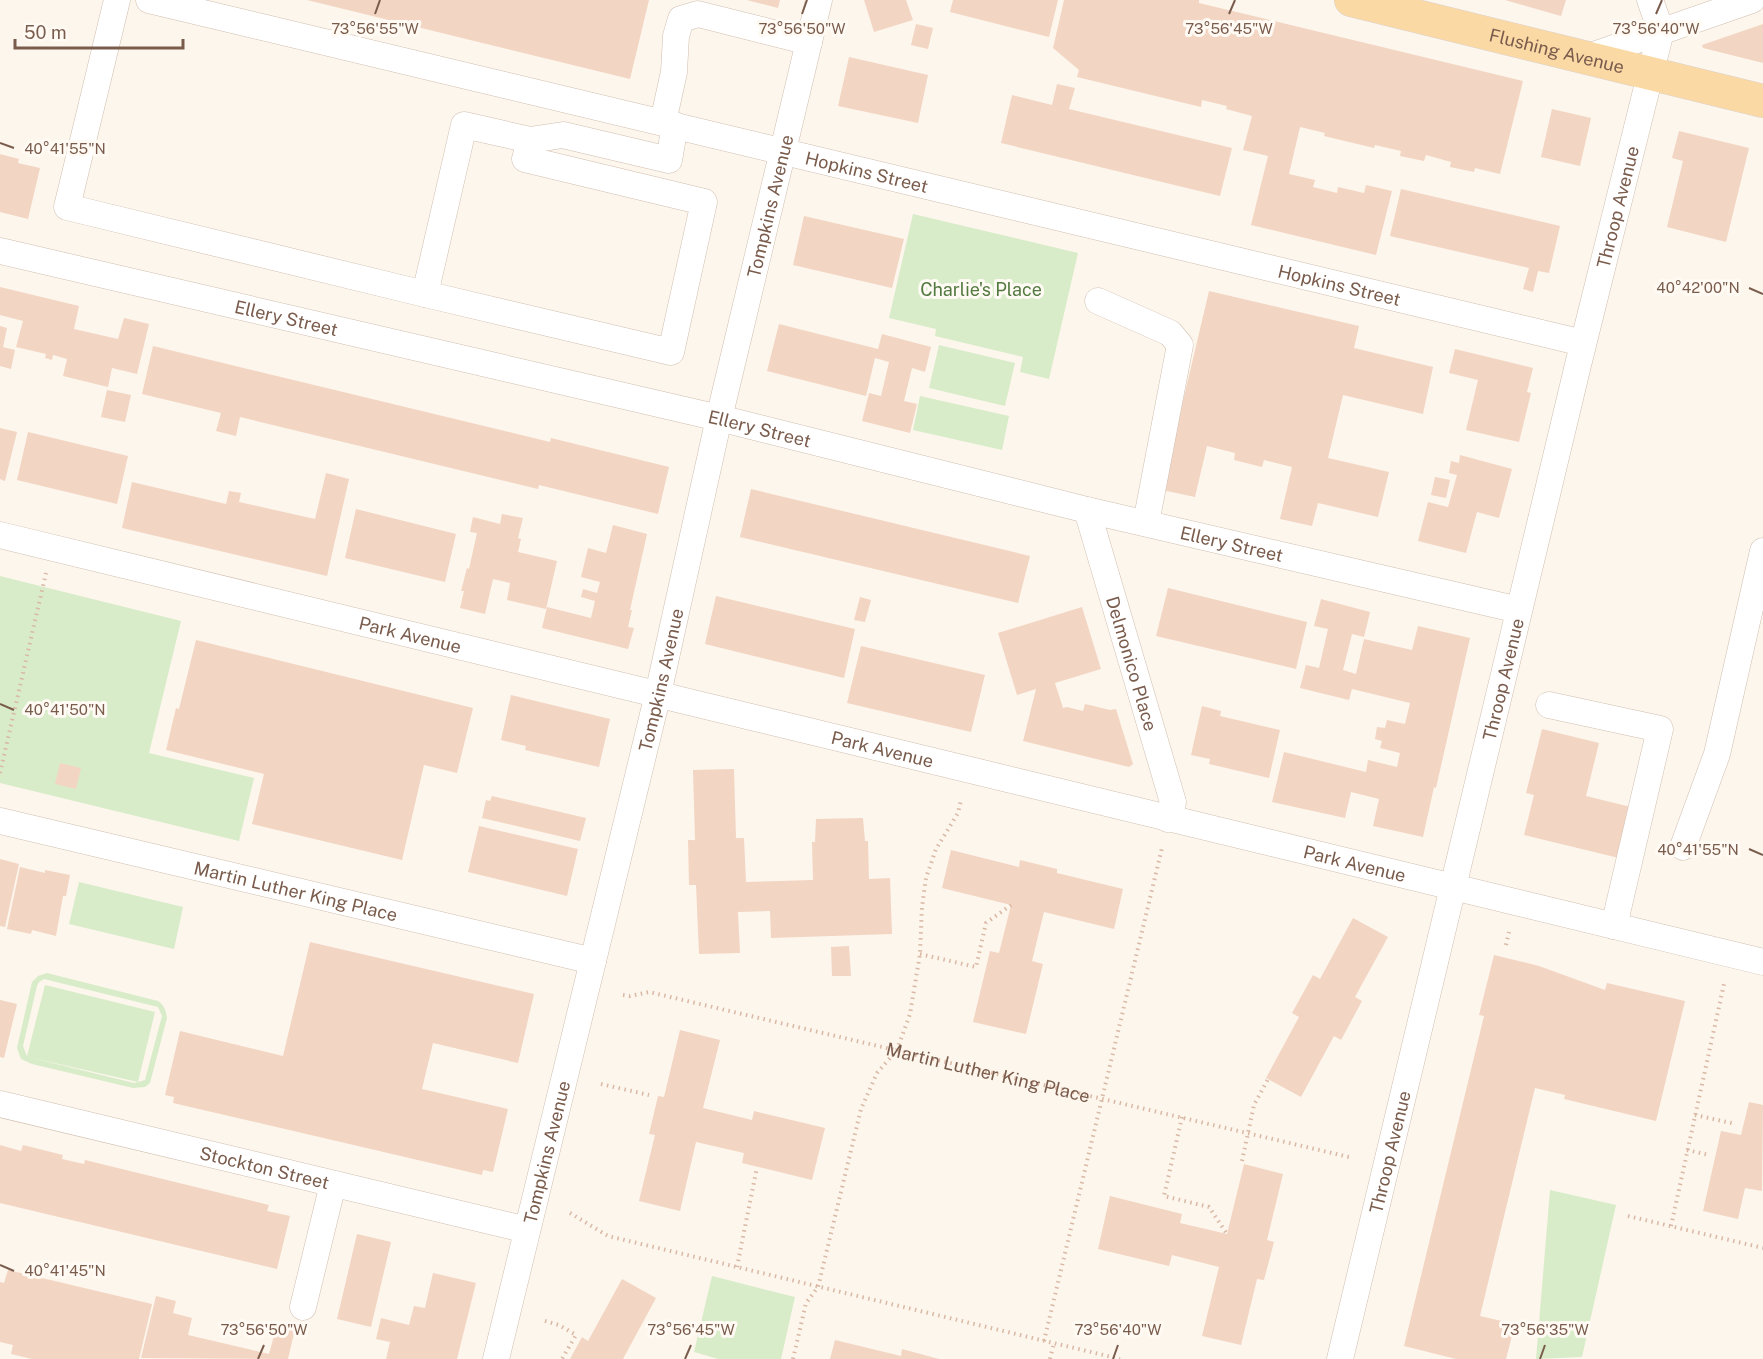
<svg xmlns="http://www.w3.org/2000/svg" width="1763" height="1359" viewBox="0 0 1763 1359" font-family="'Public Sans',sans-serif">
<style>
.green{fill:#d8ecc9;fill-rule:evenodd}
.building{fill:#f3d5c3}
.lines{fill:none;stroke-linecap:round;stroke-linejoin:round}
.minor-casing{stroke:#d1beb0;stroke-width:27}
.major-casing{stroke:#dad1cd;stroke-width:34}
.path{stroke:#d9b8a5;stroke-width:4;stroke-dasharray:1.5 4.5;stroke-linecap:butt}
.minor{stroke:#fff;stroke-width:26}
.major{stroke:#fbd9a5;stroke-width:33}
.ticks{fill:none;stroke:#7a5c4d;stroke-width:2}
.labels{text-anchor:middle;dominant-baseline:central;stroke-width:6;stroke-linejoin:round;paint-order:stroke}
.street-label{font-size:18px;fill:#7a5c4d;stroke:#fffaf3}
.park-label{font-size:18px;fill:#537a41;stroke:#fffaf3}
.ticks-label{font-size:15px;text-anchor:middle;fill:#7a5c4d;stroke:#fffaf3;stroke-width:6;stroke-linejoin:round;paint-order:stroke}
</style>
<rect width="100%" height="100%" fill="#fdf6ec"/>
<path class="green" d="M913,214L1078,253L1049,379L1020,372L1023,357L935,336L936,329L889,318Z
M939,345L1015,363L1005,406L929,388Z
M920,396L1009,416L1002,450L913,430Z
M0,576L181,621L149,753L254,778L239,841L0,783Z
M79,882L183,907L174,949L69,924Z
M47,973L158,1001C164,1005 166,1010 167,1018L150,1083L145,1087L133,1088L32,1064L21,1059L17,1048L32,982L38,976ZM44,979L158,1007L162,1016L145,1080L134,1083L28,1057L138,1082L155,1012L45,985L27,1056L23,1046L37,986L39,982Z
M1550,1190L1616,1205L1582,1357L1536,1359Z
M712,1276L795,1297L781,1359H718L694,1352Z"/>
<path class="building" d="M307,0H649L630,79Z
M747,0H780L778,8Z
M864,0H906L913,20L874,32Z
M953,0H1058L1049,37L950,12Z
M1064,0H1199V3L1523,81L1500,174L1475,168L1474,172L1450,167L1451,162L1426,155L1424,161L1400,156L1401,151L1375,145L1374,148L1324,136L1325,133L1300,127L1289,174L1315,180L1313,187L1337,193L1338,187L1364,193L1366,185L1392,191L1376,255L1251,225L1268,156L1243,150L1252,116L1226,109L1227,106L1202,100L1201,107L1077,77L1079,70L1053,48Z
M1505,0H1566L1561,16Z
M916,24L933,28L928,49L911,45Z
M1763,24V63L1703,48L1702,45Z
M849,57L928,75L918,123L838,106Z
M1057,84L1075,88L1069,109L1232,148L1220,196L1001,143L1012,95L1052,105Z
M1552,109L1591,118L1580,166L1541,157Z
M1679,131L1749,148L1726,242L1667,227L1683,161L1672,158Z
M0,154L19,159L18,163L40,168L28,219L0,212Z
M1401,189L1560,226L1549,273L1538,271L1533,292L1523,289L1529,268L1390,236Z
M804,216L904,239L892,288L793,265Z
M0,287L79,306L74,329L118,339L124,318L149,324L137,374L112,368L108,387L63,376L67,359L53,355L52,360L45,358L46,354L16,347L23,321L0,315Z
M1209,291L1359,326L1354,348L1433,367L1423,414L1343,395L1328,458L1389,472L1378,517L1318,503L1312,526L1280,519L1292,467L1264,460L1262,467L1234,460L1235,453L1207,446L1195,497L1162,490Z
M779,324L878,349L882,334L931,347L925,372L912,368L904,401L917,404L910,433L862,421L869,393L881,396L889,362L875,358L866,396L767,371Z
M0,326L7,328L3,347L15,350L11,369L0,366Z
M153,346L550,442L551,438L669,467L658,514L539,485L538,489L240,417L236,436L216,431L221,413L142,394Z
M1455,349L1533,368L1527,392L1531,393L1519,442L1466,430L1478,380L1449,373Z
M107,390L131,395L125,422L101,417Z
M0,428L17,432L5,481L0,479Z
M28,432L128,456L117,504L17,480Z
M1460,455L1512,469L1499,518L1477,512L1466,553L1418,541L1428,502L1448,507L1457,475L1449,473L1451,461L1459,463Z
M326,473L349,479L327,576L122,528L132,482L226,504L229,491L241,493L239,502L315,519Z
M1435,477L1450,480L1446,498L1431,495Z
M751,489L1030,556L1018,603L740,537Z
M356,509L456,534L445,582L345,558Z
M502,514L523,518L518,538L521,539L518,552L557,561L546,609L507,600L510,583L493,579L485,614L460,608L464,591H461L467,568L469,569L477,533L470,532L473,517L500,524Z
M613,525L647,534L630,610H632L628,627L634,628L628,649L542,628L547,607L591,618L595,601L581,597L583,589L597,593L600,582L581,577L588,548L606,553Z
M1168,588L1307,622L1296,669L1156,636Z
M716,596L855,629L844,678L705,644Z
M860,597L871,600L865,622L854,620Z
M1321,599L1370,612L1364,637L1352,634L1343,670L1356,674L1364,639L1412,650L1418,626L1470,638L1436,788L1434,787L1423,837L1373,826L1379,799L1351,792L1345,818L1272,802L1284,752L1366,772L1368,760L1397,767L1400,753L1380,748L1382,741L1375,739L1377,727L1385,728L1387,720L1405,724L1410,703L1352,689L1349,700L1300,688L1306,665L1319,668L1328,629L1314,626Z
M1082,607L1101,669L1055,683L1063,708L1067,707L1083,711L1085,704L1110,710L1116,709L1133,764L1129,767L1023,741L1036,689L1017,695L998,633Z
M196,640L473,708L457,773L424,765L402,860L252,824L264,774L166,750L176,708L179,709Z
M861,646L985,675L971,732L847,703Z
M511,695L610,719L599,767L525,750L526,746L501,740Z
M1202,706L1221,711L1220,716L1280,730L1269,778L1209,764L1210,759L1191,755Z
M1542,729L1599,743L1586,796L1635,808L1623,859L1524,835L1534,795L1526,793Z
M60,763L81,768L76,789L55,784Z
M734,769L736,838H744L746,882L813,880L812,842H815L816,819L863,818L865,841H868L869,879L890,878L892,934L771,938L770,911L738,912L740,953L699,954L696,885H689L688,840H695L693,770Z
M492,796L586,818L580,841L482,818L486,800L490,801Z
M479,826L578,849L567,896L468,872Z
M951,850L1019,867L1020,860L1057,869V873L1123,889L1114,929L1044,912L1032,961L1043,964L1026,1034L973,1022L990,951L999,953L1011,905L942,888Z
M0,859L19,864L5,927L0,926Z
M20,867L45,873V870L70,875L66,896H63L56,936L32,930L31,934L7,929Z
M1353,918L1388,937L1355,997L1362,1001L1347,1029L1341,1040L1334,1036L1301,1097L1266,1078L1299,1017L1292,1013L1313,975L1320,979Z
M310,942L534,994L518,1063L433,1043L422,1089L508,1109L493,1172L483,1170L482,1175L173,1103L174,1097L165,1095L180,1031L283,1056Z
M849,946L851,976H832L831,947Z
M1494,955L1539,966L1605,990L1607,983L1685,1001L1656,1121L1564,1099L1565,1095L1535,1088L1480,1316L1515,1324L1506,1359H1456L1404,1346L1484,1016L1479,1015Z
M0,1000L17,1004L4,1058L0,1057Z
M680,1030L720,1040L703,1108L752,1120L754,1111L825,1128L812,1180L742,1163L744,1153L696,1142L680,1211L639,1201L655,1135L649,1134L658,1096L664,1097Z
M1749,1102L1763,1105L1762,1191L1745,1188L1738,1219L1703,1211L1721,1131L1741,1135Z
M0,1145L21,1151L23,1145L63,1155L62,1159L84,1164L85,1160L269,1205L267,1211L290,1216L277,1269L0,1203Z
M1244,1164L1283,1174L1267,1240L1274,1242L1264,1280L1257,1279L1241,1345L1202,1336L1219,1267L1172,1255L1169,1266L1098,1249L1110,1196L1182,1214L1180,1223L1227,1234Z
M357,1234L391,1242L371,1327L337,1319Z
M8,1270L152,1304L139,1359H32L11,1354L13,1345L0,1342V1282L4,1283Z
M433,1273L476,1283L457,1359H386L390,1342L376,1339L381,1318L409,1325L414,1306L425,1308Z
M622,1279L656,1298L623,1359H570L582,1337L588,1341Z
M156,1296L176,1301L173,1313L192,1318L188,1335L248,1349L269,1354L277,1325L295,1329L288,1359L141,1358Z
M835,1340L901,1356L902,1349L939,1359H830Z"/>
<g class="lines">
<defs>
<g id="minor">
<path d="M117,0L67,207L425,294L671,352L704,202L525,159L530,140"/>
<path id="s2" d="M149,0L1583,343"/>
<path d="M1585,58L1752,0"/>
<path d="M663,122L674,72L676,36L681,19L698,14L809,42"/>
<path id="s3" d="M0,251L719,418L1087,510L1519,610"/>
<path d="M425,294L464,125L530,140L563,135L669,160L675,125"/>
<path d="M1098,301L1170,333L1180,345L1146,523"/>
<path id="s4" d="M1087,510L1173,802L1168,819"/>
<path id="s5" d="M0,535L1763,962"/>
<path d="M1549,705L1660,729L1614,926"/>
<path id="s6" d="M0,821L593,961"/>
<path d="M1683,847L1717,754L1763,551"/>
<path id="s7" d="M0,1104L527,1230"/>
<path d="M303,1307L333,1184"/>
<path id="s8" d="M496,1359L658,694L719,418L819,0"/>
<path id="s9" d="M1340,1359L1578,365L1661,31L1650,0"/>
</g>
<g id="major">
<path id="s10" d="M1351,0L1763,101"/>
</g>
</defs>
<use href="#minor" class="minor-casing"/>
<use href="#major" class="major-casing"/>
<g class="path">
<path d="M0,773L46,573"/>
<path d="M1506,945L1509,932"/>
<path d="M920,954L976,967L986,923L1011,905"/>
<path id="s1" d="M623,995L630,996L649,992L1353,1158"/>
<path d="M601,1084L649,1095"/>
<path d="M1695,1115L1736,1124"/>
<path d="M1182,1117L1164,1196L1209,1207L1227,1234"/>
<path d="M1687,1150L1709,1155"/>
<path d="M1242,1161L1254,1105L1268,1079"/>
<path d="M570,1213L608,1236L1120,1359"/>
<path d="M1628,1216L1763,1248"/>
<path d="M1671,1226L1724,984"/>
<path d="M737,1267L757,1167"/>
<path d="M545,1321L559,1325L576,1335L562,1359"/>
<path d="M1044,1341L1162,848"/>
<path d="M793,1359L806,1303L818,1287L861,1109L877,1073L897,1050L910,1014L920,954L922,907L926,878L936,849L958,813L961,800"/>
<path d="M1050,1359L1054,1343"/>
</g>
<use href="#minor" class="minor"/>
<use href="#major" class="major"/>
</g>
<path class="ticks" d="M375,14L380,0M802,14L807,0M1229,14L1235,0M1656,14L1662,0M0,143L14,148M1749,288L1763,294M0,704L14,710M1749,849L1763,855M0,1265L14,1271M258,1359L264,1345M685,1359L691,1345M1113,1359L1118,1345M1540,1359L1545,1345"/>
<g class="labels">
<g class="street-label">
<text stroke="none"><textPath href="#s10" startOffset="212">Flushing Avenue</textPath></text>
<text stroke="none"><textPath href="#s2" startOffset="738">Hopkins Street</textPath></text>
<text stroke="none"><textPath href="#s9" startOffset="1185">Throop Avenue</textPath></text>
<text stroke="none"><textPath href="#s8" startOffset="1185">Tompkins Avenue</textPath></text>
<text stroke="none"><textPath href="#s2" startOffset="1224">Hopkins Street</textPath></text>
<text stroke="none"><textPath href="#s3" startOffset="294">Ellery Street</textPath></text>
<text stroke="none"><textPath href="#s3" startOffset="780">Ellery Street</textPath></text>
<text stroke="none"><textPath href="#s3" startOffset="1266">Ellery Street</textPath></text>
<text stroke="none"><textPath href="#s5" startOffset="422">Park Avenue</textPath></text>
<text stroke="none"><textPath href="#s4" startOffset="160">Delmonico Place</textPath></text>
<text stroke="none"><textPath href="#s9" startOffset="699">Throop Avenue</textPath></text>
<text stroke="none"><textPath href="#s8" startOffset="699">Tompkins Avenue</textPath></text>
<text stroke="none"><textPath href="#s5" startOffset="908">Park Avenue</textPath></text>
<text stroke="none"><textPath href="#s5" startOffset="1394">Park Avenue</textPath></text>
<text stroke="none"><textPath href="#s6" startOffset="304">Martin Luther King Place</textPath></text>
<text stroke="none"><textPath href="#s1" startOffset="375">Martin Luther King Place</textPath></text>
<text stroke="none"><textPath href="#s9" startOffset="213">Throop Avenue</textPath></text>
<text stroke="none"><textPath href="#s8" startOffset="213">Tompkins Avenue</textPath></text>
<text stroke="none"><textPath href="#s7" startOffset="272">Stockton Street</textPath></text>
</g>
<g class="park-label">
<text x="981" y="289">Charlie's Place</text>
</g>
</g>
<g class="ticks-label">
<text x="802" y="34">73°56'50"W</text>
<text x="1229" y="34">73°56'45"W</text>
<text x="375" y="34">73°56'55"W</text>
<text x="1656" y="34">73°56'40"W</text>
<text x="65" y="154">40°41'55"N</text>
<text x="1698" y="293">40°42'00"N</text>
<text x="65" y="715">40°41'50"N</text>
<text x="1698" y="855">40°41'55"N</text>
<text x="65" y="1276">40°41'45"N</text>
<text x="264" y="1335">73°56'50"W</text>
<text x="691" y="1335">73°56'45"W</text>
<text x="1118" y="1335">73°56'40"W</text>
<text x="1545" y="1335">73°56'35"W</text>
</g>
<path d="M15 39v9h168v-9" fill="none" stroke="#7a5c4d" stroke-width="3"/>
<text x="24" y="39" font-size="18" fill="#7a5c4d" stroke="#fffaf3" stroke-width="4.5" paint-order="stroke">50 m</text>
</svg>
